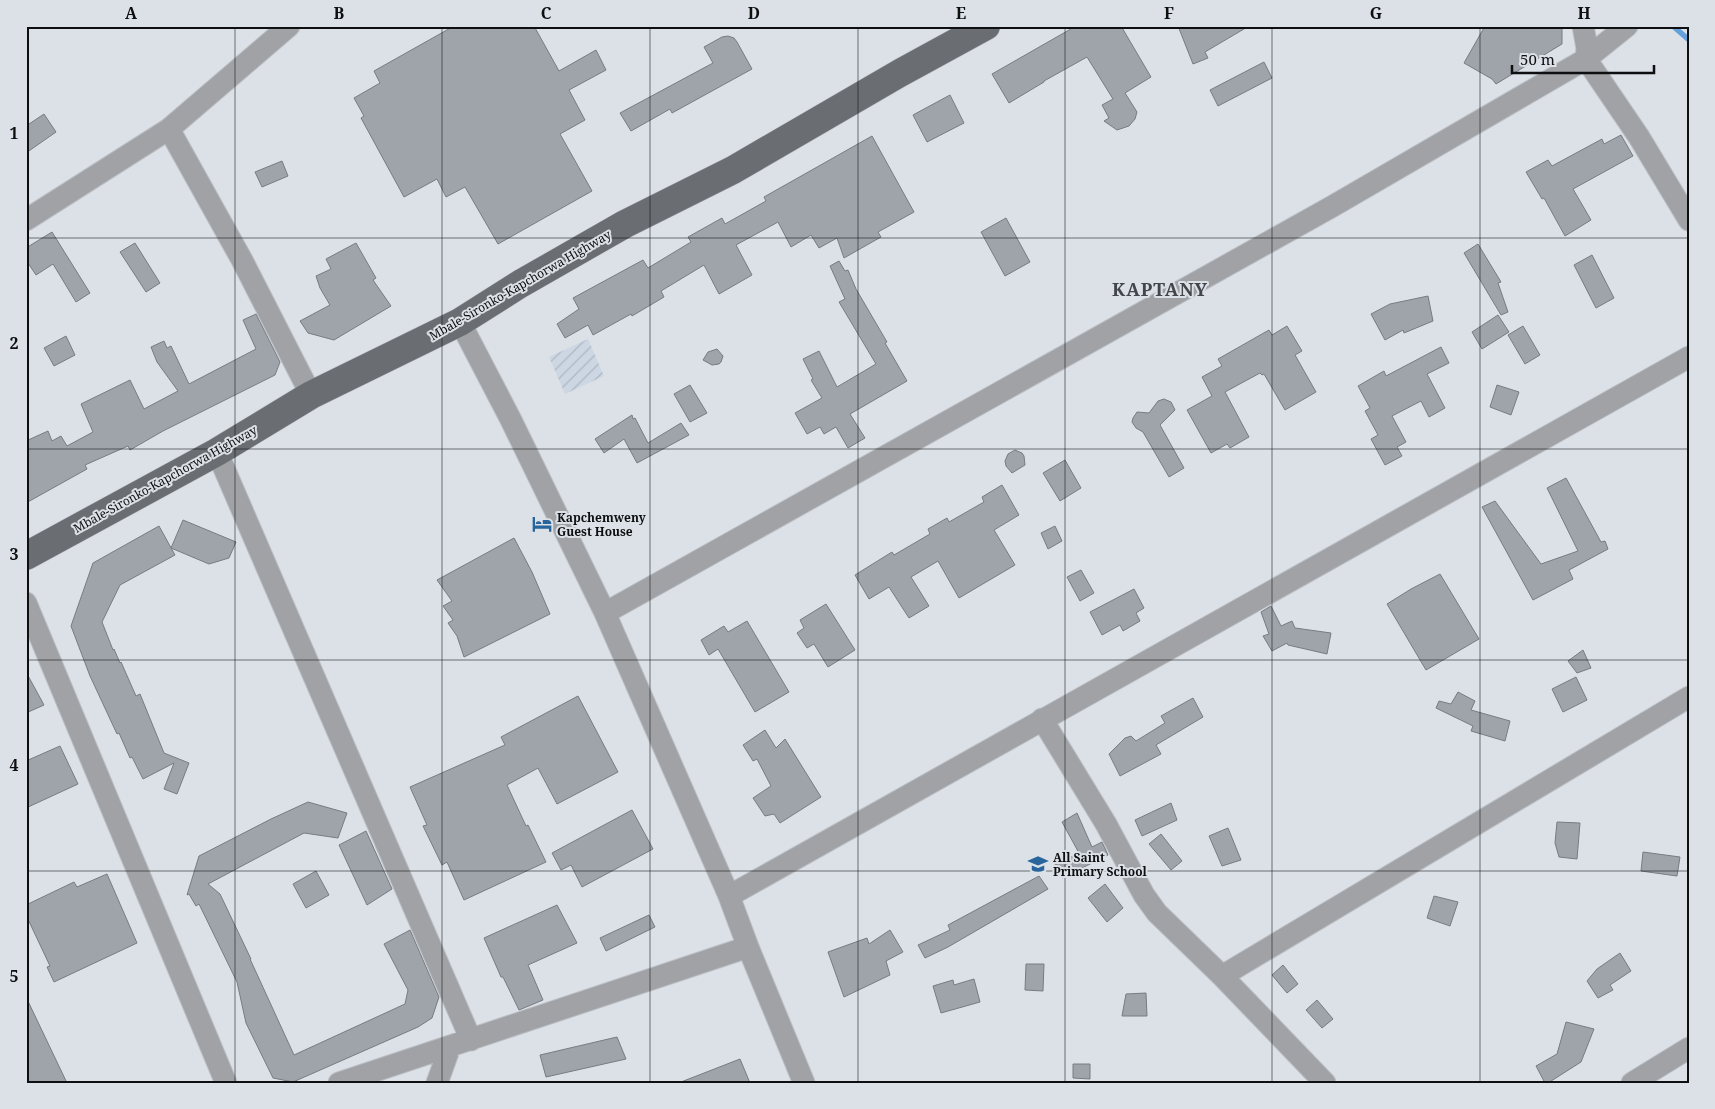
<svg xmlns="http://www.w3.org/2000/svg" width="1715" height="1109" viewBox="0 0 1715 1109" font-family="'Noto Serif',serif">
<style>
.industrial{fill:url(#industrial-furrows)}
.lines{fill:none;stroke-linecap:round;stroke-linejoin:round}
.stream{stroke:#64a0d9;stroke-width:5.5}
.building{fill:#9ea4a9;stroke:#777c81}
.minor-casing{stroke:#babfc5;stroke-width:23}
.primary-casing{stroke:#babfc5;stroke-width:29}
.minor{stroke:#a0a2a5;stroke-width:21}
.primary{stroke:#6a6e73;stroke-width:28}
.grid{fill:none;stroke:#0d0f11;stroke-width:1;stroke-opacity:0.55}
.labels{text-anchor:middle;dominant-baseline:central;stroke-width:4;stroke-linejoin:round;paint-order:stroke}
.street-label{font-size:12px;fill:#0d0f11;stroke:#dbe1e7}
.poi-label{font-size:12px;font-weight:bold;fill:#0d0f11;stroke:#dbe1e7;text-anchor:start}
.district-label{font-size:18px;font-weight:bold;letter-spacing:1px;fill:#43474c;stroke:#dbe1e7}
.neatline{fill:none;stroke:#0d0f11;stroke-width:2}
.grid-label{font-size:16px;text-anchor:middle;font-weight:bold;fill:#0d0f11}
</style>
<defs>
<pattern id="industrial-furrows" width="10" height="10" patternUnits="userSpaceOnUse" patternTransform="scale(1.25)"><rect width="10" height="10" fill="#ccd7e3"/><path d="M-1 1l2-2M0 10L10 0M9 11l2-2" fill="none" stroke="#aeb7c2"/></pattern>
</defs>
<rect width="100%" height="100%" fill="#dbe1e7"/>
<path class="industrial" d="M588,339L604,376L565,394L549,357Z"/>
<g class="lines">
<path class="stream" d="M1673,26L1689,40"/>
</g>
<path class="building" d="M454,26H534L559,71L596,50L606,70L569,90L585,120L560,134L592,191L498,244L465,187L446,197L437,179L404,197L361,118L364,116L354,98L380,83L374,71Z
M1076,26H1121L1151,77L1125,93L1137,112L1135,119L1129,126L1117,130L1104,121L1109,118L1102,105L1113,99L1087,57L1044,81V82L1009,103L992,74Z
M1178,26H1249L1205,52L1208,58L1193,64Z
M1485,26H1562V44L1496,84L1492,79L1464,63Z
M728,36L734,38L737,42L752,69L672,113L670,109L631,131L620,113L713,63L704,47L722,37Z
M1264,62L1272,78L1218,106L1210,90Z
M950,95L964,123L927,142L913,115Z
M44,114L56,132L26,153V126Z
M1621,135L1633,156L1573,189L1591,220L1565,236L1544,198L1542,199L1526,172L1548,160L1552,166L1602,139L1604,144Z
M872,136L914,212L878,232L881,237L844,258L837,238L819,248L811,235L791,247L778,222L736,245L752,275L719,294L704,265L661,291L664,297L632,316L631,314L593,335L588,325L565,338L557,324L579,309L573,298L643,260L648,268L691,242L688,237L722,218L725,224L766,201L764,197Z
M282,161L288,176L262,187L255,172Z
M1006,218L1030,262L1005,276L981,232Z
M52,232L90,293L76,302L53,264L36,275L26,260V248Z
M135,243L160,283L146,292L120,252Z
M356,243L376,278L373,280L391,306L334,340L308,333L300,321L330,305L320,288L316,276L331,269L326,259Z
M1478,244L1501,282L1498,283L1508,312L1501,315L1464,253Z
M1592,255L1614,298L1596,308L1574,265Z
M839,261L845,271L848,270L856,289L887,342L885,343L907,381L850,414L865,438L848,448L836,427L824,434L820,427L807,434L795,413L822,398L811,380L813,379L803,359L819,351L837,387L876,364L839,302L845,299L830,266Z
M1428,296L1433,321L1404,333L1403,330L1385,340L1371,314L1390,304Z
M256,314L280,362L275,375L163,431L130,450L128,446L85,465L87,469L26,503V441L48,431L52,441L61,436L67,446L93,432L81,404L130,380L144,409L178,391L157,362L151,347L164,341L167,348L171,346L189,384L256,349L243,320Z
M1498,315L1509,332L1482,349L1472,332Z
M1287,326L1302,351L1295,355L1316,392L1285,410L1264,374L1262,375L1260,373L1225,392L1249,437L1230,448L1227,444L1211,453L1187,410L1212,396L1202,377L1222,366L1218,359L1269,330L1272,335Z
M1523,326L1540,355L1525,364L1508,335Z
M66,336L75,355L54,366L44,348Z
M1441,347L1449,363L1427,374L1445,408L1429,417L1421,401L1392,416L1406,442L1397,447L1402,456L1385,465L1371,439L1378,435L1365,411L1370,408L1358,386L1384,371L1386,376Z
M717,349L723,356L721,362L719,364L712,365L703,360L708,352Z
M690,385L707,413L690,422L674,394Z
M1497,385L1519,392L1511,415L1490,407Z
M1164,399L1171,402L1175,410L1160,425L1184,468L1169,477L1143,432L1136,428L1132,422L1133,418L1137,412L1149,413L1158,401Z
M632,415L633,419L635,418L648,443L681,423L689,435L637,463L624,439L604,453L595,439Z
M1015,450L1022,453L1024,456L1025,465L1012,473L1006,466L1005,461L1008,454Z
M1065,460L1081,488L1060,501L1043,473Z
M1566,478L1601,542L1605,541L1608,549L1569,570L1573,579L1533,600L1482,507L1495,501L1541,564L1578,551L1547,488Z
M1002,485L1019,515L994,530L1015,565L959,598L938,561L911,577L929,606L909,618L889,587L869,599L855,575L892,552L894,555L930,534L928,529L947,518L949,522L984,502L982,497Z
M183,520L236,542L229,558L209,564L171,548Z
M159,526L175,555L120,585L102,622L113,650L114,649L120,663L121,662L136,696L140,694L164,753L189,763L177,794L164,789L174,763L143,779L132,757L130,758L119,733L117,734L90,676L71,626L93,563Z
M1055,526L1062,541L1048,549L1041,533Z
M514,538L532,572L550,614L464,657L457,636L448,623L453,620L443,606L452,601L437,580Z
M1081,570L1094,593L1080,601L1067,577Z
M1440,574L1479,639L1426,670L1387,604L1411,589Z
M1134,589L1144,608L1136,613L1140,621L1123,631L1120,625L1102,635L1090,612Z
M826,604L855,650L828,667L814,644L807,648L797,633L804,628L800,620Z
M1271,606L1281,626L1292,621L1295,628L1331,633L1327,654L1288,645L1287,643L1272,651L1263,636L1269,634L1261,612Z
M747,621L789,692L755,712L718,649L709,655L701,640L724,626L728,632Z
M1583,650L1591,668L1577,673L1568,661Z
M26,672L44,705L26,713Z
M1576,677L1587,700L1563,712L1552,689Z
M1458,692L1475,701L1471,710L1510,721L1505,741L1471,731L1473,726L1436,708L1439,701L1451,704Z
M578,696L618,772L557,804L538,768L507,785L526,826L528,825L546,862L464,900L447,862L442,865L423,826L427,825L410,787L505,745L501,737Z
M1193,698L1203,717L1156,745L1161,754L1120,776L1109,754L1125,738L1131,736L1136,741L1165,723L1161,716Z
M765,730L776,748L785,739L821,797L780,823L774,814L765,816L753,798L771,786L757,759L753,761L743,745Z
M60,746L78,784L26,808V761Z
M308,802L347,813L338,838L304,833L208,884L220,894L251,959H250L294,1055L405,1004L408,990L384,944L410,930L439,997L432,1018L418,1027L293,1082L273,1078L246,1023L237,982L199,904L196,906L189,894L187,895L199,856L271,819Z
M1171,803L1177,820L1142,836L1135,820Z
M632,810L653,849L582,887L571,865L561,870L552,853Z
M1077,813L1092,847L1102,842L1108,855L1062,878L1053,866L1079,853L1062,822Z
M1557,822L1580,823L1577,859L1559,857L1555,843Z
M1228,828L1241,860L1222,866L1209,836Z
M366,831L392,889L367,905L339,845Z
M1161,834L1182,861L1171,870L1149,844Z
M1643,852L1680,857L1677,876L1641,871Z
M316,871L329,895L306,908L293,884Z
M107,874L137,943L54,982L47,967L50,966L26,915V905L74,882L77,887Z
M1039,876L1048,889L948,947L925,958L918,945L950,930L948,925Z
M1105,884L1123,908L1107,922L1088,898Z
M1434,896L1458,902L1450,926L1427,918Z
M557,905L577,943L528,965L543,1000L519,1010L503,977H501L484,938Z
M649,915L655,927L606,951L600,938Z
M890,930L903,952L886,961L890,975L844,997L828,952L867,938L869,944Z
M1620,953L1631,971L1610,985L1613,990L1598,998L1587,981L1597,969Z
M1026,964H1044L1043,991L1025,990Z
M1283,965L1298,984L1287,993L1272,975Z
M974,979L980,1002L941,1013L933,986L953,980L954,985Z
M1146,993L1147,1016H1122L1126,994Z
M26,997L67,1083H26Z
M1317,1000L1333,1019L1322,1028L1306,1010Z
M1566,1022L1594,1029L1581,1062L1548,1083H1545L1536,1066L1557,1054Z
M617,1037L626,1059L546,1077L540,1055Z
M740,1059L750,1083H681V1082Z
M1073,1064H1090V1079L1073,1078Z"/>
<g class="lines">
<defs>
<path id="minor" d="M289,26L169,129L242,260L311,395
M1583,26L1587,48L1586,59L1639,137L1689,220
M26,220L169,129
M460,322L511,420L605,613L729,896L748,947L804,1083
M217,452L471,1040
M26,603L226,1083
M605,613L1333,206L1586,59L1627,26
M1042,719L1106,824L1144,895L1157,913L1222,976L1325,1083
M729,896L1689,357
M1222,976L1689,697
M339,1083L748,947
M437,1083L450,1047
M1632,1083L1689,1048"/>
<path id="primary" d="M26,556L217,452L311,395L460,322L520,284L625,224L733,170L900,73L986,26"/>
</defs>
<use href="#minor" class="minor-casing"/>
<use href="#primary" class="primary-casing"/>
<use href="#minor" class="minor"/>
<use href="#primary" class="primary"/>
</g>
<path class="grid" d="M235,26V1083M442,26V1083M650,26V1083M858,26V1083M1065,26V1083M1272,26V1083M1480,26V1083M26,238H1689M26,449H1689M26,660H1689M26,871H1689"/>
<defs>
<symbol id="hotel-bare" viewBox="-9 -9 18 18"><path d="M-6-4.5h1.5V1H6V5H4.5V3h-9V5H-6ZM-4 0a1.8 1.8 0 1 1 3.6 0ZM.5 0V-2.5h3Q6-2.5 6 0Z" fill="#27659c" stroke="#dbe1e7" stroke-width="2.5" paint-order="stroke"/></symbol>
<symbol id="school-bare" viewBox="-9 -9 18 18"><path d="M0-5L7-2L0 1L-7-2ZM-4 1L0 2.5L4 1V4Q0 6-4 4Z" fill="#27659c" stroke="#dbe1e7" stroke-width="2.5" paint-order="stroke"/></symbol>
</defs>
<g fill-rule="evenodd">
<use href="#hotel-bare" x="528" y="510" width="28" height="28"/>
<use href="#school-bare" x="1024" y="850" width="28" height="28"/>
</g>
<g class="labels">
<g class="street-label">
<text transform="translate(520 285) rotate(-30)">Mbale-Sironko-Kapchorwa Highway</text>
<text transform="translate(165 479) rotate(-29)">Mbale-Sironko-Kapchorwa Highway</text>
</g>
<g class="poi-label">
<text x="557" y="517">Kapchemweny<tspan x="557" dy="14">Guest House</tspan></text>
<text x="1053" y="857">All Saint<tspan x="1053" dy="14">Primary School</tspan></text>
</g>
<g class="district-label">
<text x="1160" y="289">KAPTANY</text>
</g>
</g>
<rect width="1715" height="1109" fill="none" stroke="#dbe1e7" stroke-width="55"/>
<path d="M1512 65v8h142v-8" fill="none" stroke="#0d0f11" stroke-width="2.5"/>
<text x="1520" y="65" font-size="15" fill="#0d0f11" stroke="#dbe1e7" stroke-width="4" paint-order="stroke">50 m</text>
<rect x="28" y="28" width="1660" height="1054" class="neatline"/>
<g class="grid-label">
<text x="131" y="19">A</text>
<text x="339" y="19">B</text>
<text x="546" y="19">C</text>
<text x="754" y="19">D</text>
<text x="961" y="19">E</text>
<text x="1169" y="19">F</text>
<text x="1376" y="19">G</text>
<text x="1584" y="19">H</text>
<text x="14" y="139">1</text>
<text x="14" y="349">2</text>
<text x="14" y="560">3</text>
<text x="14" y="771">4</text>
<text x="14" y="982">5</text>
</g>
</svg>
